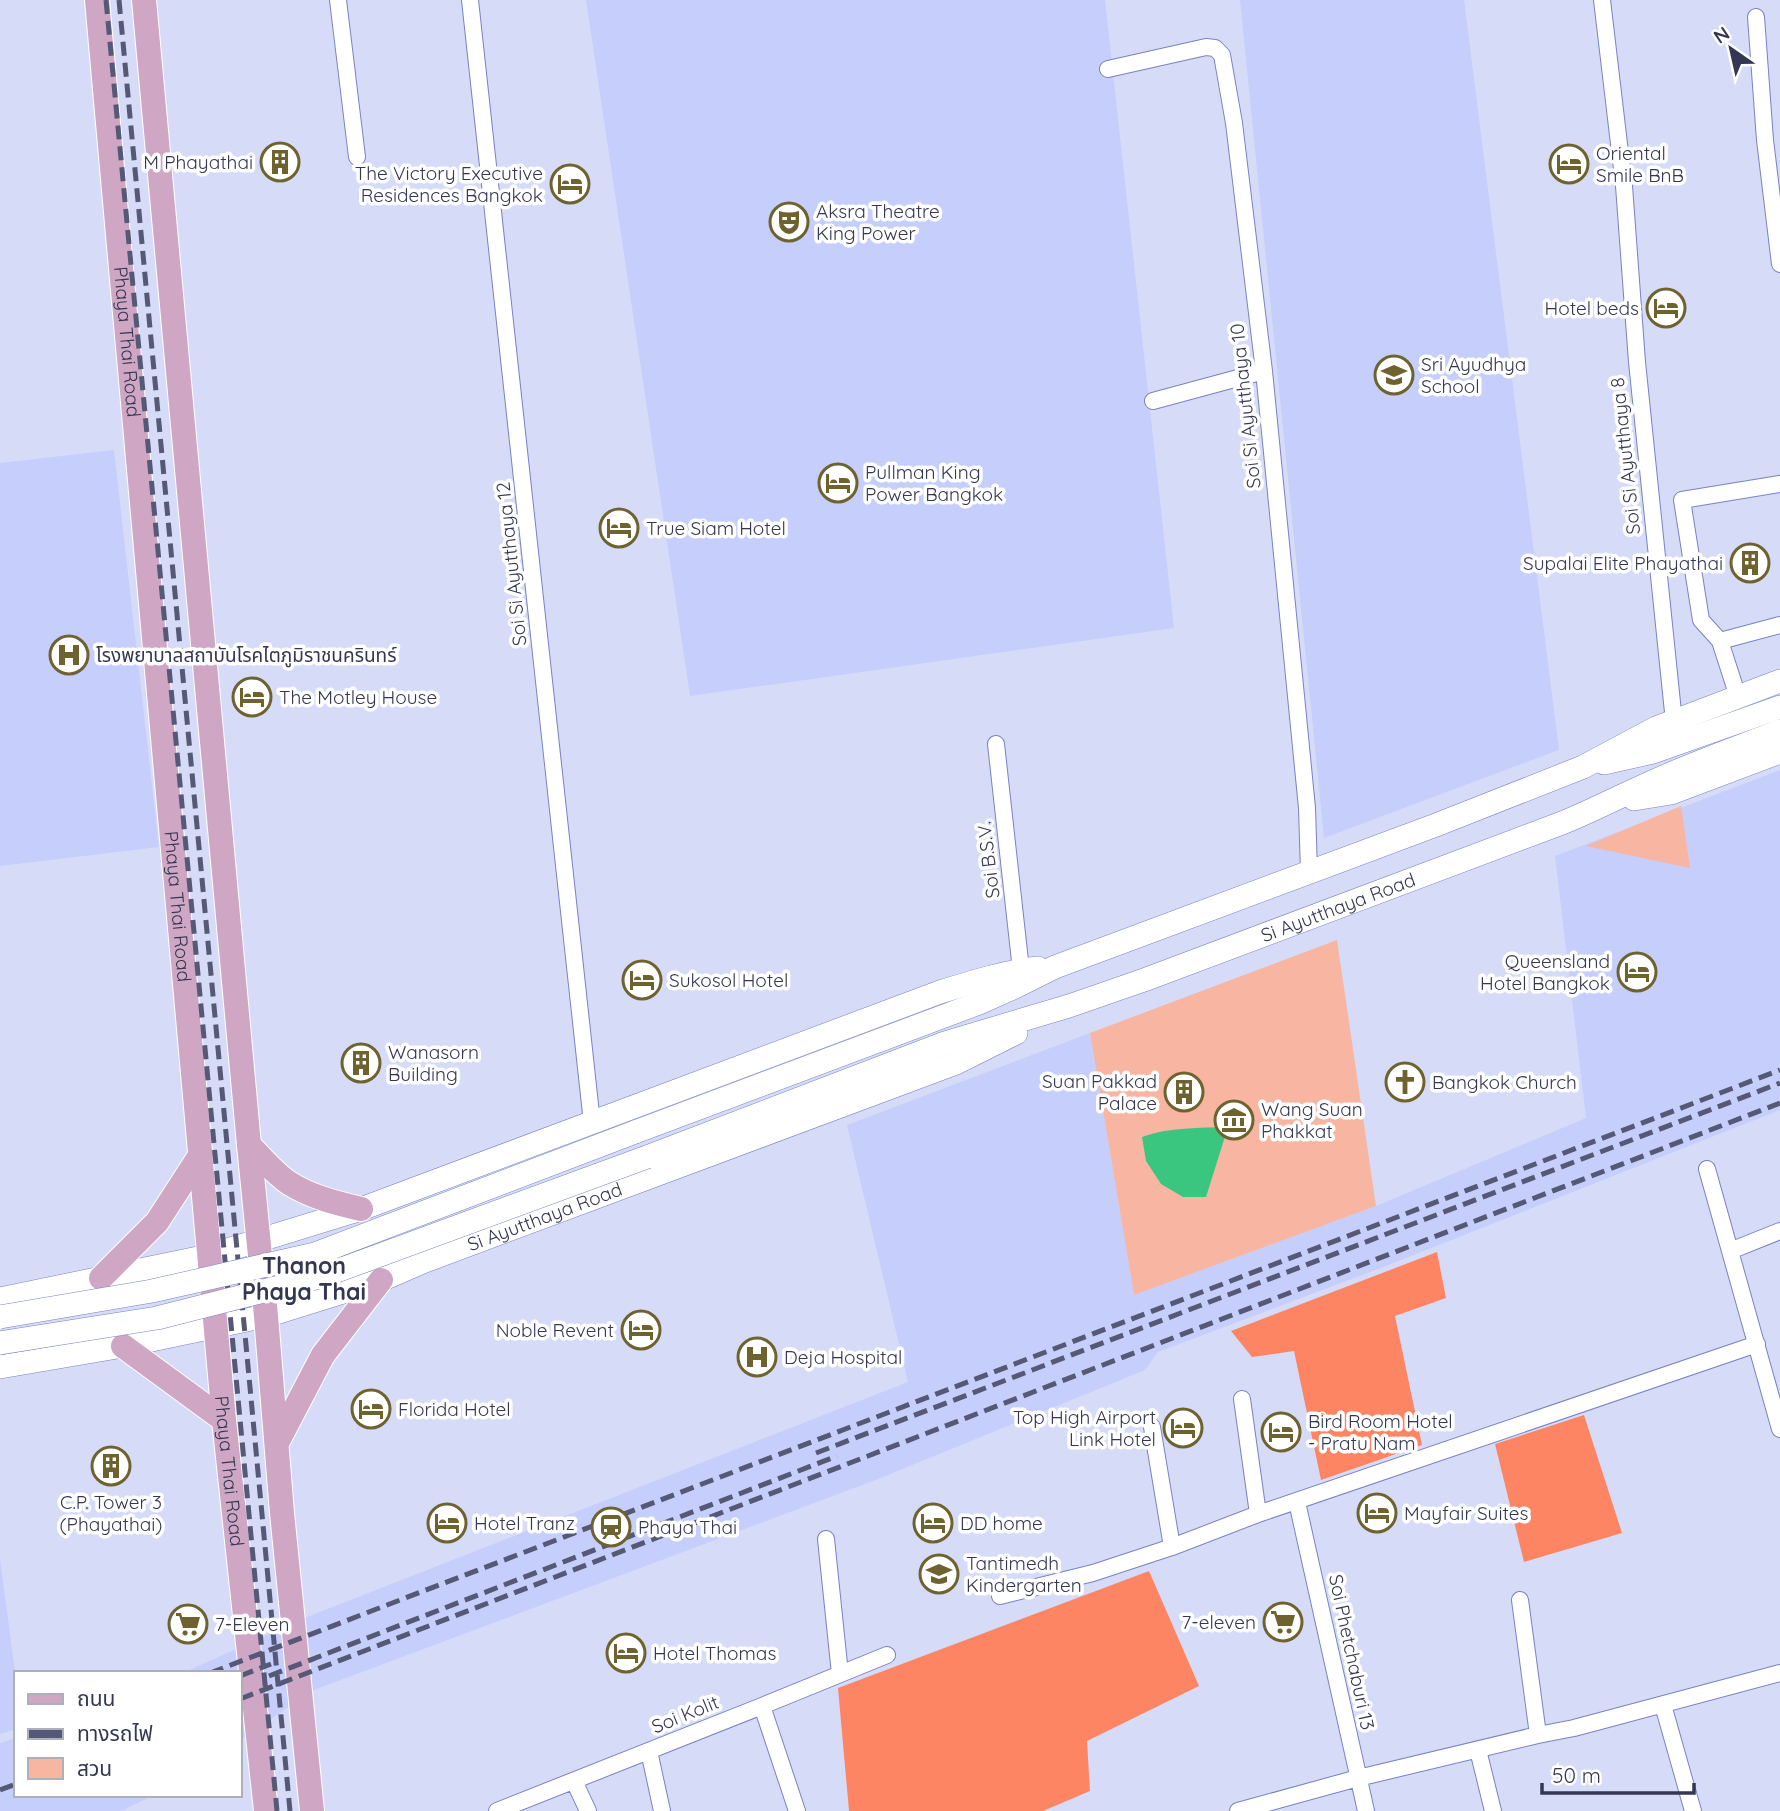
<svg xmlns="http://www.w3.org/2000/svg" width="1780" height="1811" viewBox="0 0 1780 1811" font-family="Quicksand,'Noto Sans Thai',sans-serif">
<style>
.built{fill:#c6cefc}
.green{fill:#f8b5a2}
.forest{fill:#fe8563}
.water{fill:#3bc680}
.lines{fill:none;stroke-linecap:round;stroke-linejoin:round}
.street-casing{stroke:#7982c2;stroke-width:18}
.secondary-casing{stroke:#7982c2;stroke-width:24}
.primary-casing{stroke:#fff;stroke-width:26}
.street{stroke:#fff;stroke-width:16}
.secondary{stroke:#fff;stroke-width:23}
.primary{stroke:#cfa7c5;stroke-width:24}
.rail{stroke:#555975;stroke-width:5;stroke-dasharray:14 7;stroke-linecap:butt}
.secondary-bridge-casing{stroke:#7982c2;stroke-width:24;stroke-linecap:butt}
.secondary-bridge{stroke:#fff;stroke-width:23}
.labels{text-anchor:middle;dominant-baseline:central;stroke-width:7;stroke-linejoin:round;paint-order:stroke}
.poi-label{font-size:19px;fill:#333752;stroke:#fff;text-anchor:start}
.street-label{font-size:19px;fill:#333752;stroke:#fff}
.quarter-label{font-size:23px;font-weight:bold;fill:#333752;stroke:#fff}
</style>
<rect width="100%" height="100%" fill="#d6dcf8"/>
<path class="built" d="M586,0H1105L1174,628L690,696Z
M1240,0H1464L1559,750L1324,838Z
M114,450L159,847L0,866V463Z
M1780,770V1110L1386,1266L1158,1352L1145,1370L878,1479L314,1690L240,1740V1673H183L307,1617L908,1382L847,1125L1090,1033L1134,1295L1376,1206L1586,1118L1555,856Z
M0,1559L16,1679V1729L0,1734Z
M16,1738V1795H154L121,1811H0V1743Z"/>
<path class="green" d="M1681,806L1690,868L1586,846Z
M1337,940L1376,1206L1134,1295L1090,1033Z"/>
<path class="forest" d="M1437,1252L1446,1298L1395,1316L1422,1445L1321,1480L1294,1351L1252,1357L1231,1331Z
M1584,1415L1622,1533L1524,1562L1495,1444Z
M1149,1571L1199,1686L1087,1741L1090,1791L1043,1811H849L838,1688Z"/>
<path class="water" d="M1228,1127L1206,1197H1183L1161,1184L1146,1161L1142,1137C1169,1127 1200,1128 1228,1127Z"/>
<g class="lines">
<defs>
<path id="street" d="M338,0L357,157
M470,0L592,1123
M1602,0L1624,186L1637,362L1674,722
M1756,17L1765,140L1780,264
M1108,69L1206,47L1215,48L1222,55L1234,123L1264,371L1307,808L1309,872
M1153,401L1264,371
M1720,641L1780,625
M1738,697L1720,641L1701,620L1682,500L1780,484
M996,744L1021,970
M1707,1169L1780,1429
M1730,1251L1780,1231
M1242,1399L1258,1514
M1152,1427L1172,1547
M1297,1502L1366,1811
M826,1539L840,1674
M1000,1596L1093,1573L1172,1547L1258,1514L1757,1344
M1520,1600L1538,1735
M1663,1705L1693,1811
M762,1706L797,1811
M1478,1750L1493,1811
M649,1751L662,1811
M574,1781L588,1811
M497,1811L762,1706L887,1655
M1238,1811L1358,1778L1538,1735L1574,1728L1780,1673"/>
<g id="secondary">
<path d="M1604,763L1653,752L1780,707"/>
<path d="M1634,799L1671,793L1780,752"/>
<path d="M635,1132L979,1003L1015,987L1055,967L1436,825L1583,767L1656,728L1780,681"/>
<path id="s1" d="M647,1157L945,1043L1069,1006L1144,980L1562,823C1592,811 1620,796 1650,783C1693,763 1737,748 1780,731"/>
<path d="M0,1299L208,1256L361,1209L940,992C972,982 1004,972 1038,968"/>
<path id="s2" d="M0,1367L123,1346L266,1316L381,1280L425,1261L956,1063L1016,1033"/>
</g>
<g id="primary">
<path id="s3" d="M97,0L224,1420L266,1811"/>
<path d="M144,0L249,1145L266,1316L282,1513L312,1811"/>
<path d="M249,1145C262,1158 274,1173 289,1183C311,1197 336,1203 361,1209"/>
<path d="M101,1278L157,1222L201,1154"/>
<path d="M123,1346L224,1420"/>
<path d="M278,1441L323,1355L381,1280"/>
</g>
</defs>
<use href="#street" class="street-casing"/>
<use href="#secondary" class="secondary-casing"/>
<use href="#primary" class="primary-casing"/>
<use href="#street" class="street"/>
<use href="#secondary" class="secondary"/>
<use href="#primary" class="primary"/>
<path class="rail" d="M106,0L277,1811
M119,0L290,1811
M816,1453L1780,1083
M210,1673L1780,1070
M240,1676L271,1664
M269,1676L837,1456
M240,1699L1780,1103
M0,1790L16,1784"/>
<defs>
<path id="secondary-bridge" d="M0,1317L152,1291L315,1254L635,1132
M0,1343L157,1318L323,1276L647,1157"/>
</defs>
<use href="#secondary-bridge" class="secondary-bridge-casing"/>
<use href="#secondary-bridge" class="secondary-bridge"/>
</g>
<defs>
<symbol id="building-ring" viewBox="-11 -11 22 22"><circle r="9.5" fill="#fff" stroke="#6e622f" stroke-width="1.5"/><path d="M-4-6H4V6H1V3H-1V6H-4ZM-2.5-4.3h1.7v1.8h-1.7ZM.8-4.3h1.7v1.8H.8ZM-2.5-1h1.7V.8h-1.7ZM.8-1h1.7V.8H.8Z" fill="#6e622f"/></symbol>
<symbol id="hotel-ring" viewBox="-11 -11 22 22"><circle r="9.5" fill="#fff" stroke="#6e622f" stroke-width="1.5"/><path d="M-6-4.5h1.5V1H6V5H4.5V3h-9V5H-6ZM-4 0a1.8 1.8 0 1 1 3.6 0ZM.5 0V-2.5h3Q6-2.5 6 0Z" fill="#6e622f"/></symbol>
<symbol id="theatre-ring" viewBox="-11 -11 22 22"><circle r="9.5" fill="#fff" stroke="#6e622f" stroke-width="1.5"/><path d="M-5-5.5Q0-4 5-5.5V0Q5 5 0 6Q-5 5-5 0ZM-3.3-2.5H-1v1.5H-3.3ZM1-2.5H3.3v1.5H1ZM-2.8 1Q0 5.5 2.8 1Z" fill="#6e622f"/></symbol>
<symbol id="school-ring" viewBox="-11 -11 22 22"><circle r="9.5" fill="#fff" stroke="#6e622f" stroke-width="1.5"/><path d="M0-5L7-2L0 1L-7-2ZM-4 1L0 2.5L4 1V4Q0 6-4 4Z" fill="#6e622f"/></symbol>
<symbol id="hospital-ring" viewBox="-11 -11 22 22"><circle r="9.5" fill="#fff" stroke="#6e622f" stroke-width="1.5"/><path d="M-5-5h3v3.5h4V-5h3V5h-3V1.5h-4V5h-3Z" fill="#6e622f"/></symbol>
<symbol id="church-ring" viewBox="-11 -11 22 22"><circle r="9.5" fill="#fff" stroke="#6e622f" stroke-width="1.5"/><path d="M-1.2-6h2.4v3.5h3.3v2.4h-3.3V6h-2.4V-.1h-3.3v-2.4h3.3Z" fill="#6e622f"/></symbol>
<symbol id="museum-ring" viewBox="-11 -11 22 22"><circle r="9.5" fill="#fff" stroke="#6e622f" stroke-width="1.5"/><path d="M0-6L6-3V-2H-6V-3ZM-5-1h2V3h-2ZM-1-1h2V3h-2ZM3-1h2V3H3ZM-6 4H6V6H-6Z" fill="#6e622f"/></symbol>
<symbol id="station-ring" viewBox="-11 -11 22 22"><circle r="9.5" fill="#fff" stroke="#6e622f" stroke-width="1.5"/><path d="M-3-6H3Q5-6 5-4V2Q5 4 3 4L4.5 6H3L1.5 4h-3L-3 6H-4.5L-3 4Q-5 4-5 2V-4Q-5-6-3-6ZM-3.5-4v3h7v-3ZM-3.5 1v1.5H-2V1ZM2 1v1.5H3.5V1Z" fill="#6e622f"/></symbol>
<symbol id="supermarket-ring" viewBox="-11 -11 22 22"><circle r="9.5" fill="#fff" stroke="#6e622f" stroke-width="1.5"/><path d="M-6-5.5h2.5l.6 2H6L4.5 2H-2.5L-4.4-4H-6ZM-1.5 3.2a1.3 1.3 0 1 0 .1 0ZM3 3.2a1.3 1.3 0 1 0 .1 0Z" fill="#6e622f"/></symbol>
</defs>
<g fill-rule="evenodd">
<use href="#building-ring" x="258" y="140" width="44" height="44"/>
<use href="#hotel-ring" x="1547" y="142" width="44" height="44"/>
<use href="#hotel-ring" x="548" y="162" width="44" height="44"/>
<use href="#theatre-ring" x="767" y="200" width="44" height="44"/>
<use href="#hotel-ring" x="1644" y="286" width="44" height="44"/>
<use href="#school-ring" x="1372" y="353" width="44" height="44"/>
<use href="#hotel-ring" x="816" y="461" width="44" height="44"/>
<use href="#hotel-ring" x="597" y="506" width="44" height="44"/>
<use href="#building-ring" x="1728" y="541" width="44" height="44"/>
<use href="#hospital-ring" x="47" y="633" width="44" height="44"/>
<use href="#hotel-ring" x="230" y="675" width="44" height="44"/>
<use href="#hotel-ring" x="1615" y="950" width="44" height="44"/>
<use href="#hotel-ring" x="620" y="958" width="44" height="44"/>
<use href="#building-ring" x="339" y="1041" width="44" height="44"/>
<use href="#church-ring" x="1383" y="1060" width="44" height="44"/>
<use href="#building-ring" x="1162" y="1070" width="44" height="44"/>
<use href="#museum-ring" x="1212" y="1098" width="44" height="44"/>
<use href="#hotel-ring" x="619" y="1308" width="44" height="44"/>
<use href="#hospital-ring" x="735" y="1335" width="44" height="44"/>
<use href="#hotel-ring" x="349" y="1387" width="44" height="44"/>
<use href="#hotel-ring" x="1161" y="1406" width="44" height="44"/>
<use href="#hotel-ring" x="1259" y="1410" width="44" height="44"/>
<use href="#building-ring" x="89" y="1444" width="44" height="44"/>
<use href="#hotel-ring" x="1355" y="1491" width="44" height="44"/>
<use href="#hotel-ring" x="425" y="1501" width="44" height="44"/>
<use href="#hotel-ring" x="911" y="1501" width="44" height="44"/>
<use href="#station-ring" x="589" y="1505" width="44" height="44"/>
<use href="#school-ring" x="917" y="1552" width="44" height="44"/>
<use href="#supermarket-ring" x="1261" y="1600" width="44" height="44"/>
<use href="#supermarket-ring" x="166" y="1602" width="44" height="44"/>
<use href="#hotel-ring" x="604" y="1631" width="44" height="44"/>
</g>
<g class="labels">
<g class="poi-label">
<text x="1596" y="153">Oriental<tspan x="1596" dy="22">Smile BnB</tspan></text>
<text x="253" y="162" text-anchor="end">M Phayathai</text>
<text x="543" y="173" text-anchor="end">The Victory Executive<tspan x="543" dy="22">Residences Bangkok</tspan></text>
<text x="816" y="211">Aksra Theatre<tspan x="816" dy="22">King Power</tspan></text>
<text x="1639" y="308" text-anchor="end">Hotel beds</text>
<text x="1421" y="364">Sri Ayudhya<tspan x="1421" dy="22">School</tspan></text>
<text x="865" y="472">Pullman King<tspan x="865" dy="22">Power Bangkok</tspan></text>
<text x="646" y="528">True Siam Hotel</text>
<text x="1723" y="563" text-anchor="end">Supalai Elite Phayathai</text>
<text x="96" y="655">โรงพยาบาลสถาบันโรคไตภูมิราชนครินทร์</text>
<text x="279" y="697">The Motley House</text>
<text x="1610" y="961" text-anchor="end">Queensland<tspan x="1610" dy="22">Hotel Bangkok</tspan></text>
<text x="669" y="980">Sukosol Hotel</text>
<text x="388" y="1052">Wanasorn<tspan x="388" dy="22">Building</tspan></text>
<text x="1157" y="1081" text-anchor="end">Suan Pakkad<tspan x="1157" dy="22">Palace</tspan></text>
<text x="1432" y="1082">Bangkok Church</text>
<text x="1261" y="1109">Wang Suan<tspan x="1261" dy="22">Phakkat</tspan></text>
<text x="614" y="1330" text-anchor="end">Noble Revent</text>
<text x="784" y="1357">Deja Hospital</text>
<text x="398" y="1409">Florida Hotel</text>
<text x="1156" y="1417" text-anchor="end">Top High Airport<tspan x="1156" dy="22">Link Hotel</tspan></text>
<text x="1308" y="1421">Bird Room Hotel<tspan x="1308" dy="22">- Pratu Nam</tspan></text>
<text x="111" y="1502" text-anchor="middle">C.P. Tower 3<tspan x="111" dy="22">(Phayathai)</tspan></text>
<text x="1404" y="1513">Mayfair Suites</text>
<text x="474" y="1523">Hotel Tranz</text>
<text x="960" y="1523">DD home</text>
<text x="638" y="1527">Phaya Thai</text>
<text x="966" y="1563">Tantimedh<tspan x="966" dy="22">Kindergarten</tspan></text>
<text x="1256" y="1622" text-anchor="end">7-eleven</text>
<text x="215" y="1624">7-Eleven</text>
<text x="653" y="1653">Hotel Thomas</text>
</g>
<g class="street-label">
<text stroke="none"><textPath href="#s3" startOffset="343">Phaya Thai Road</textPath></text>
<text transform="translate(1245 406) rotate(-96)">Soi Si Ayutthaya 10</text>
<text transform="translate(1625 456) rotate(-96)">Soi Si Ayutthaya 8</text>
<text transform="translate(511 564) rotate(-96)">Soi Si Ayutthaya 12</text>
<text transform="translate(988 860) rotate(-97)">Soi B.S.V.</text>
<text stroke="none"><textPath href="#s3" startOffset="910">Phaya Thai Road</textPath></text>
<text stroke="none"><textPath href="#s1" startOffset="735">Si Ayutthaya Road</textPath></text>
<text stroke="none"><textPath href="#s2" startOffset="567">Si Ayutthaya Road</textPath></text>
<text stroke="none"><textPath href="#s3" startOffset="1477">Phaya Thai Road</textPath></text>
<text transform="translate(1352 1652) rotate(78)">Soi Phetchaburi 13</text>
<text transform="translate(685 1714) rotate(-22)">Soi Kolit</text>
</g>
<g class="quarter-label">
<text x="304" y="1265">Thanon<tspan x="304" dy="26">Phaya Thai</tspan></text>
</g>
</g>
<rect x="14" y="1671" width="228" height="126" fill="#ffffff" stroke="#adafba" stroke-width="2"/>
<rect x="28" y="1694" width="35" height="10" fill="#cfa7c5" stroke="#adafba" stroke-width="2"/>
<text x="77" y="1706" font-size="21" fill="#333752">ถนน</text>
<rect x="28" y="1729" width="35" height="10" fill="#555975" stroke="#adafba" stroke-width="2"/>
<text x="77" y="1741" font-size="21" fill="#333752">ทางรถไฟ</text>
<rect x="28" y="1758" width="35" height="21" fill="#f8b5a2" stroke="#adafba" stroke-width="2"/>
<text x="77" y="1776" font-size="21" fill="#333752">สวน</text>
<g transform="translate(1731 49) rotate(326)" stroke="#ffffff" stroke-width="5" paint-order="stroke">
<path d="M0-5L12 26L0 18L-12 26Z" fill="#333752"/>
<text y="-10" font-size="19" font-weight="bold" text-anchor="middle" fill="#333752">N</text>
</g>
<path d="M1542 1783v10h152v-10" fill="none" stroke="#333752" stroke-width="3.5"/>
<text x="1552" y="1783" font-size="21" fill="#333752" stroke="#ffffff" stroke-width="5" paint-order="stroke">50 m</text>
</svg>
